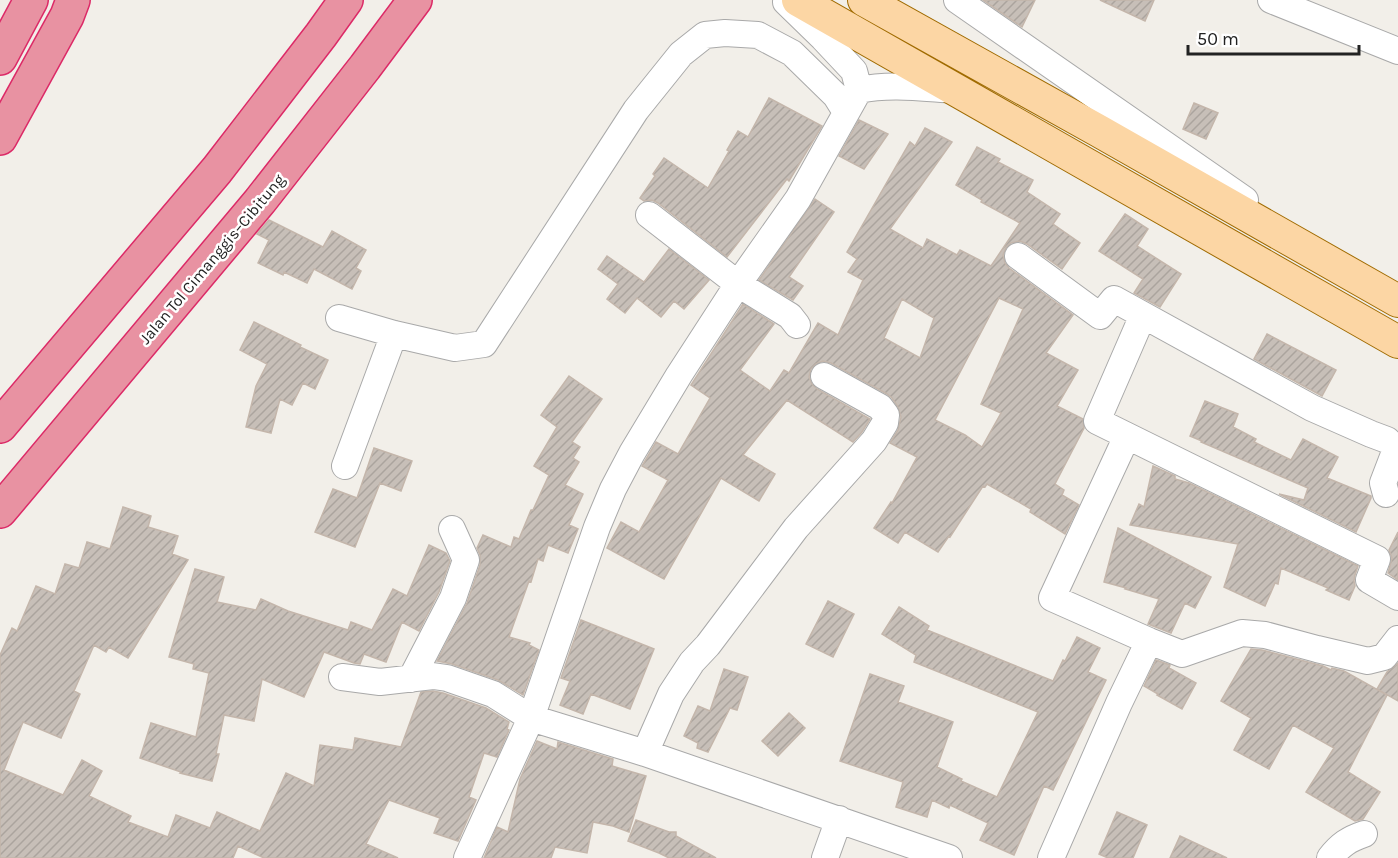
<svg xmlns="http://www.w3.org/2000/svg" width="1398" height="858" viewBox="0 0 1398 858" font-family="Karla,sans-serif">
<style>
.building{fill:url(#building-hatch);stroke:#c4b6ab;stroke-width:1.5;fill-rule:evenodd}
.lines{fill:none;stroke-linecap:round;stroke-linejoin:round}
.minor-casing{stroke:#a9a9a9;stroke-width:28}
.major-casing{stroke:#a06b00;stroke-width:34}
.highway-casing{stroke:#dc2a67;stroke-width:36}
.minor{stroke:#fff;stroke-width:26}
.major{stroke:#fcd6a4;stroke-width:32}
.highway{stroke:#e892a2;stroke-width:33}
.labels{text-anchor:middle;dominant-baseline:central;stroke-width:5;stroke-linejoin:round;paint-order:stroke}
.street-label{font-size:16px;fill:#222;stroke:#fff}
</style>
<defs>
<pattern id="building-hatch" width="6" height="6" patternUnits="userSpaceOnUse" patternTransform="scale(1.5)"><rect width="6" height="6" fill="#c7bfb8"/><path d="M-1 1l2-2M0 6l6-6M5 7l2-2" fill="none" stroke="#aba49e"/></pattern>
</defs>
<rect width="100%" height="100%" fill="#f2efe9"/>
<path class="building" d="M983,0H1035L1022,27Z
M1100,0H1154L1145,21Z
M769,98L822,126L789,181L787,179L727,257L658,203L652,200L644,201L640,198L655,176L653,174L664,158L708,188L729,151L727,150L738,131L748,137Z
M1194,103L1218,113L1206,139L1183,129Z
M859,120L888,134L864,169L839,156Z
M925,128L952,142L890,229L923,248L927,239L957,255L960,250L991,266L1020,223L981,202L982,200L956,185L977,147L1000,159L998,162L1033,180L1027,192L1060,214L1053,224L1080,243L1062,269L1027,244L1020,241L1011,243L1006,248L1003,255L1005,263L1009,268L1073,315L1046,353L1078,370L1057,406L1083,419L1084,428L1055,484L1064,490L1062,495L1079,505L1065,534L1030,512L1031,509L987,484L985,487L983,486L950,537L949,536L938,552L905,532L898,543L874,528L891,502L892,503L917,457L890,443L898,430L901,417L898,407L892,398L887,394L831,363L823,361L816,364L811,369L809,377L812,384L817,389L870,419L862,432L853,442L787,400L743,455L775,474L759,501L721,478L664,579L607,548L621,522L639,532L668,480L642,466L656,442L678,454L710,398L691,385L743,304L774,324L740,370L770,391L784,370L789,373L818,323L838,335L863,280L848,272L857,259L847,252L910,142L915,146ZM999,298L1023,309L981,404L1001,413L982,447L965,435L935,420ZM902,299L934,318L920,358L884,338Z
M815,199L834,212L789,277L803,286L793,300L759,280Z
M1125,214L1148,229L1137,246L1181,274L1160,307L1134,293L1143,279L1099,251Z
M269,220L323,247L332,231L366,250L356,268L361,271L352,289L314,269L307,283L284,272L283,275L258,263L269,240L257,234Z
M669,249L709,280L684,309L674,301L661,317L637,298L625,313L607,299L618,284L598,269L607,256L644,282Z
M254,322L301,345L300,347L328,360L315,389L303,383L292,405L280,399L271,433L246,427L256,386L267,364L240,350Z
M1267,334L1336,370L1322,396L1254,359Z
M569,376L602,399L572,442L580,447L573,458L579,462L565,485L583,494L569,525L578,529L568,553L548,545L543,561L538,559L531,582L529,581L509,637L530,643L529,645L539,650L523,695L498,680L452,664L437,661L467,603L480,565V555L477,548L483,535L511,547L514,537L519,539L531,510H533L549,475L534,466L557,427L541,415Z
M1205,401L1238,414L1233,427L1256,439L1254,442L1291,460L1303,439L1338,457L1327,478L1371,496V498L1356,532L1279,494L1304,500L1308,488L1201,442L1202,441L1190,436Z
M374,448L412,461L401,491L380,483L355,547L315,532L333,489L357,498Z
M1153,466L1175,476V479L1189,483L1358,566L1355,575L1354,581L1355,586L1349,600L1326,590L1328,588L1281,568L1278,584L1275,583L1265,606L1224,587L1238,544L1130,525L1139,504L1144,507Z
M123,507L151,516L148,527L178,536L172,554L188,560L128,658L109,647L106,652L94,645L74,691L80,694L61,738L23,722L4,770L63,795L82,760L102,771L89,796L131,816L128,822L168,837L176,815L210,828L217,812L260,831L286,773L314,786L320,745L353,750L355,738L401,747L421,692L433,691L443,693L486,708L509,722L507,729L509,730L497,757L484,753L469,797L476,800L458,841L434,833L440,818L389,800L366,844L398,858H264L238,846L233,858H0V655L12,628L17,631L36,586L55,594L65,564L79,568L87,542L110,549Z
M1118,528L1211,577L1195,608L1185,603L1171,633L1148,624L1159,599L1125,589L1126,588L1104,582Z
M1398,532V580L1388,573L1392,558L1389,550Z
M429,545L446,553L450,561L439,592L419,631L402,622L386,662L364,654L360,664L354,663L324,652L304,697L262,679L254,721L224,715L216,754H219L212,781L180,773L181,772L140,758L151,723L196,737L209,673L193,669L194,664L169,657L195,569L224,577L217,602L256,610L261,599L288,611L348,630L351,622L372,630L393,589L407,596Z
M828,601L854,614L833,657L806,644Z
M899,607L929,626L927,630L1053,681L1063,660L1065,661L1077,637L1100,648L1088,672L1106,680L1053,790L1044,786L1014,855L980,840L988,823L950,805L949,808L932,800L927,817L896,807L903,782L840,761L870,674L904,686L898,702L953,722L937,767L962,779L961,781L997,797L1038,712L914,662L916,655L882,634Z
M581,620L654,649L630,709L591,694L583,714L560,705L570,681L561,678Z
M1251,649L1262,650L1323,666L1331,670L1332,668L1344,671L1387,695L1348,772L1380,792L1363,819L1355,821L1306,792L1334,748L1293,725L1269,769L1234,750L1251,718L1221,701Z
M1156,660L1170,665L1169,668L1196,683L1182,709L1157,695L1158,694L1144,686Z
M1398,663V701L1377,689L1387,672Z
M724,669L748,677L737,710L730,708L708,752L697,748L698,743L684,736L698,706L710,711Z
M789,713L805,728L778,756L762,741Z
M537,741L557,749L558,742L613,759L612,766L646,776L629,832L613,826L593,822L587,853L555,847L551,858H484L497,827L508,832L520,779Z
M1117,812L1147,825L1133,858H1108L1099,854Z
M636,820L669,832H676V836L716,858H669L659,853L628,841Z
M1180,836L1227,858H1170Z"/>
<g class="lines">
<defs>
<path id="minor" d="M957,0L1245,200
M1271,0L1398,51
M859,90C890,83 923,88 954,90
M649,215L738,284L790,316L797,325
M1018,256L1100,316L1114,299L1312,408L1371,434L1387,440L1396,449L1383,483L1386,494
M1143,315L1097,421L1377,559L1369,580L1398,597
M339,318L394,334L455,348L484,344L636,110L681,54L705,35L725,33L758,35L792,53L836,96L846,112
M1127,436L1052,598L1149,641L1182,654L1242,633L1265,635L1317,649L1368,661L1384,657L1398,639
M345,466L394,334
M342,677L380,682L433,676L447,678L493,694L531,718L645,753L949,858
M411,679L453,598L466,560L452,529
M645,753L671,694L692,662L708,645L796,528L874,441L885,423L886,415L880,407L824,376
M467,858L531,718L597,527L613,489L632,453L679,375L738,284L798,199L859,90L854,71L823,38L786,2
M825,858L839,819
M1051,858L1119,703L1149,641
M1330,858C1340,845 1349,839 1364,834"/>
<path id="major" d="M798,0L1398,342
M864,0L1099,131L1398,301"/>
<path id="highway" d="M0,58L31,0
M0,138L67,16L73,0
M0,426L217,170L321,35L346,0
M0,511L260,201L365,67L415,0"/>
</defs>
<use href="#minor" class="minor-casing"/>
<use href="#major" class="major-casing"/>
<use href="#highway" class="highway-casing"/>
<use href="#minor" class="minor"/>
<use href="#major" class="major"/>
<use href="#highway" class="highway"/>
</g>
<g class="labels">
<g class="street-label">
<text transform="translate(212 259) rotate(-50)">Jalan Tol Cimanggis–Cibitung</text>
</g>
</g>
<path d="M1188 45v9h171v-9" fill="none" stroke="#222222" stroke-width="3"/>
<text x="1197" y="45" font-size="18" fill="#222222" stroke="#ffffff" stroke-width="4.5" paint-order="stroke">50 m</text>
</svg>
